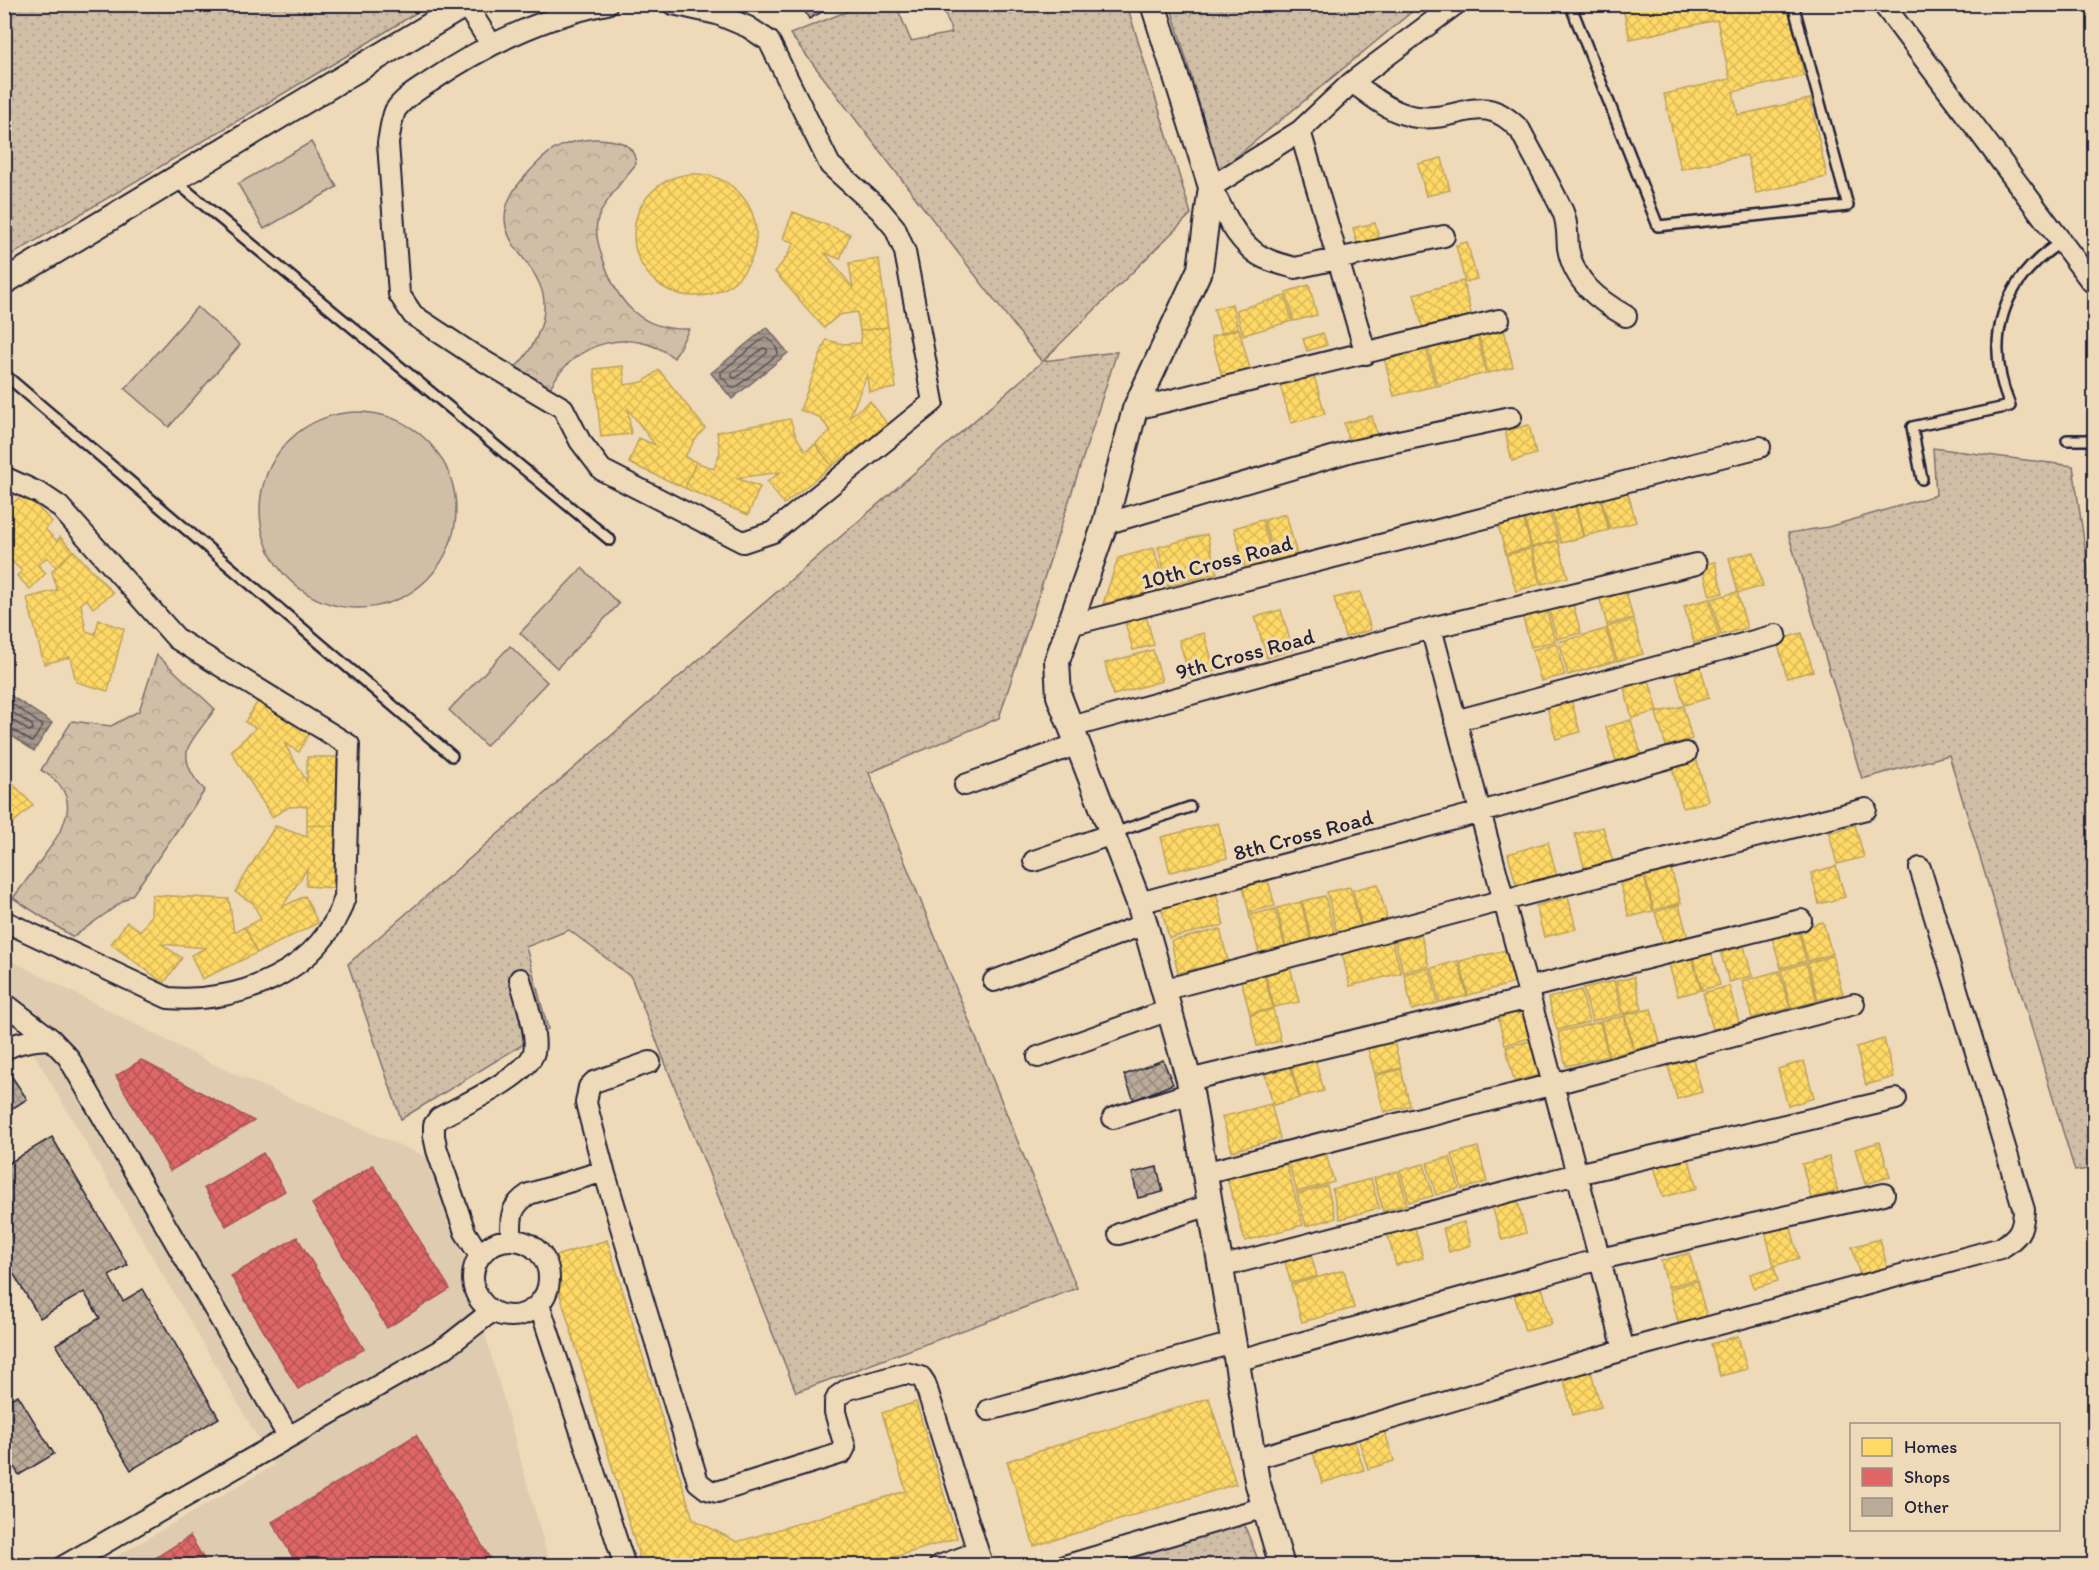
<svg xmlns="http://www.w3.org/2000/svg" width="2099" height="1570" viewBox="0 0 2099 1570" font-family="Itim,sans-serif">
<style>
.built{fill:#dfcbaf}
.grass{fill:url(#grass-dots);stroke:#7a7070;stroke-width:1.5}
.forest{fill:url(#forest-crowns);stroke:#7a7070;stroke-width:1.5}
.pitch{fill:#d1bea6;stroke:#7a7070;stroke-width:1.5}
.water{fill:url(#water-rules);stroke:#71696b;stroke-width:1.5}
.homes{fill:url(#homes-cross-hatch);stroke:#bda259;stroke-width:1.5}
.shops{fill:url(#shops-cross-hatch);stroke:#a75259;stroke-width:1.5}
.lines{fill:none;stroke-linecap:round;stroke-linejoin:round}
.shore{stroke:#57515b;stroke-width:1.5}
.building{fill:url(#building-cross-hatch);stroke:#22223b;stroke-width:1.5}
.service-casing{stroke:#22223b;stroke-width:14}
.minor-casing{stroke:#22223b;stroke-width:24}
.tertiary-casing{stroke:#22223b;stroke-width:28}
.service{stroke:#eed9b8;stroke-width:9}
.minor{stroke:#eed9b8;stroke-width:20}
.tertiary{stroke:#eed9b8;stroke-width:24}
.labels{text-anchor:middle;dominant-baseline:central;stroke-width:6;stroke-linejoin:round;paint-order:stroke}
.street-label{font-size:22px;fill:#22223b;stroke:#eed9b8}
</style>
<defs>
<pattern id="grass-dots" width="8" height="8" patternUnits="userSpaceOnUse" patternTransform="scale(1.5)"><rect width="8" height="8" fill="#d1bea6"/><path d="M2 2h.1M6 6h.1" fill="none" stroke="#b3a390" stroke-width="1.8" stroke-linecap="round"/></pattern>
<pattern id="forest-crowns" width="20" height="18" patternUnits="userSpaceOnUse" patternTransform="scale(1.5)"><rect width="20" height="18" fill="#d1bea6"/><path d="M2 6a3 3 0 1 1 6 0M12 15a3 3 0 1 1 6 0" fill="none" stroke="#b3a390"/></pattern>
<pattern id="water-rules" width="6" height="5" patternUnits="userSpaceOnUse" patternTransform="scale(1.5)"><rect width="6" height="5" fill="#a6988b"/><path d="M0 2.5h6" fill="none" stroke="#877c73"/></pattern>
<pattern id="homes-cross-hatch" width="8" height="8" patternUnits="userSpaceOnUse" patternTransform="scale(1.5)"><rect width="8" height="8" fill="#ffd966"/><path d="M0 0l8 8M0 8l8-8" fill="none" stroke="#daba59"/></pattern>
<pattern id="shops-cross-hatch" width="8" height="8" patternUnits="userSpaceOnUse" patternTransform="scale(1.5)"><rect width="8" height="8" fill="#e06666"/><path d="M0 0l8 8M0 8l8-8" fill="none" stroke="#b55455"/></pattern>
<pattern id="building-cross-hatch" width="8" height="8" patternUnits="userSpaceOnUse" patternTransform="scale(1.5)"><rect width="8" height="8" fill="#bbab99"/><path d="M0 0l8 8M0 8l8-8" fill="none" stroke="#988b7e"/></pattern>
</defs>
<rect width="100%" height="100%" fill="#eed9b8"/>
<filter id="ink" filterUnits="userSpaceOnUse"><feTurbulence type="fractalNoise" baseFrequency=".0167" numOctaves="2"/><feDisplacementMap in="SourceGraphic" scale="12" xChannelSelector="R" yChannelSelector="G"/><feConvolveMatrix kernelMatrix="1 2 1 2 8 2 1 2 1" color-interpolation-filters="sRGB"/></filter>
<g filter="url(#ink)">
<path class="built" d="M4,957L225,1070L427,1157L452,1216L550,1565H102L274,1465L5,1004Z"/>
<path class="grass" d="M1170,4L1420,5L1219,171Z
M4,5L5,4L429,5L348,55L5,259Z
M863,5H896L911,41L952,33L942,5H1127L1191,214L1043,361L1117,352L999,718L869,773L1077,1288L796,1392L631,977L569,930L526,947L548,1029L401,1119L348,964L1042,362L790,34Z
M1933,448L2073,466L2094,609V1168L2075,1171L1949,755L1862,779L1788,533L1828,527L1936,495Z
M1244,1524L1260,1565H1109Z"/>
<path class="forest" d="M594,139C614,140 634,140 636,164C625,177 600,207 597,222C595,233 599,249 603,259C617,303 641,331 689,329L674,358C632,325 573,342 550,388L516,367C536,346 553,312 539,283C531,263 511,249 506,227C502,209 510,194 521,181C544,154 557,141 594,139Z
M157,655L215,709C209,718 192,738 188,748C183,763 195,781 205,790L133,894L73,937L13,898C24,884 34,870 44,856C67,825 84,795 41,770L72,721L111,726L139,711Z"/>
<path class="pitch" d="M311,142L337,187L264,229L238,184Z
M197,307L240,345L169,427L125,389Z
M260 510a98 98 0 1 1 196 0a98 98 0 1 1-196 0Z
M582,568L619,604L557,668L520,633Z
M510,646L547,682L486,746L449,710Z"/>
<path class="water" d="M767,327L788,353L732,399L711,373Z
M4,691L52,723L34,751L5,731Z"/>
<path class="homes" d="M1622,4H1788L1804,76L1733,92L1738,115L1810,99L1827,177L1756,193L1747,155L1681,169L1664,94L1730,79L1717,20L1630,39Z
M1442,158L1450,190L1426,196L1418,164Z
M634 235a61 61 0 1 1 122 0a61 61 0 1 1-122 0Z
M793,212L850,234L840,259L825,253L853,288L849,263L879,259L888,327L860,331L857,312L839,315L824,328L775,272L786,258L794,243L783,238Z
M1375,223L1380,242L1358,247L1353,228Z
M1467,242L1477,279L1465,282L1456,245Z
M1463,281L1472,317L1423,329L1414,294Z
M1309,285L1317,315L1294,321L1286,292Z
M1285,296L1292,321L1243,335L1236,310Z
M1232,304L1238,328L1221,333L1214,309Z
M1502,321L1513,367L1488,373L1477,328Z
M888,327L896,388L869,392L867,375L850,416L870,401L888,425L832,466L815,444L831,431L819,417L800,410L826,340L843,344L861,343L860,331Z
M1239,329L1251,373L1223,380L1211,337Z
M1476,331L1486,373L1437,386L1427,343Z
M1323,333L1327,345L1307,351L1303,339Z
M1425,344L1435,386L1394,396L1383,354Z
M623,366L625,385L643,382L659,370L705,428L694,441L685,457L696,462L685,488L629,463L639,438L655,445L628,409L631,434L601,437L594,369Z
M1314,376L1325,414L1291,423L1280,385Z
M1372,416L1378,439L1350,446L1344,423Z
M790,419L796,436L805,451L815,444L832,466L784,504L767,482L781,472L736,478L760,487L748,515L685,488L696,462L714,469L720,452L717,432Z
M1529,425L1536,454L1512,461L1505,431Z
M1626,486L1636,522L1610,529L1600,493Z
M24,493L52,522L45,529L57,541L60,537L73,550L56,567L47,557L38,565L46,573L30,589L17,576L22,571L4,554V503L11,505Z
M1599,495L1609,530L1584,536L1575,502Z
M1574,502L1583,537L1561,543L1551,508Z
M1549,509L1558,540L1532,547L1524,516Z
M1286,514L1297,555L1275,561L1264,520Z
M1522,514L1531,547L1506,554L1497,521Z
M1262,520L1273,561L1245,568L1234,528Z
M1207,534L1217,573L1168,586L1158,547Z
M1558,541L1568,577L1542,584L1532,548Z
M1154,548L1165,588L1103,604L1118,558Z
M1531,549L1540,584L1516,591L1506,555Z
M73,550L113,593L93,608L87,599L81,604L86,631L95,634L99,620L124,629L108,691L76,682L70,657L44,664L27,598L57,590L52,571Z
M1754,552L1763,586L1738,593L1729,558Z
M1715,562L1723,593L1710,596L1702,565Z
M1624,585L1633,618L1607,625L1598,592Z
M1360,592L1371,630L1345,637L1334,598Z
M1737,592L1747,628L1721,635L1711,599Z
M1571,597L1581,633L1557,639L1547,604Z
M1709,599L1719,636L1694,643L1684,606Z
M1545,604L1555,641L1531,647L1521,611Z
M1281,610L1293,650L1267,658L1255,617Z
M1146,616L1154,645L1133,650L1125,622Z
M1634,620L1643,654L1617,661L1607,627Z
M1606,629L1615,661L1568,675L1559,642Z
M1204,633L1215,671L1190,678L1179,640Z
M1802,633L1813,671L1787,678L1777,640Z
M1556,643L1565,675L1541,681L1532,650Z
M1153,650L1162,681L1113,695L1105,663Z
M1700,665L1709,698L1684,705L1675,672Z
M1648,677L1658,711L1632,718L1623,684Z
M260,698L312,728L299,752L284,743L307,782V757H337L336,826L307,825V806L289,807L272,817L231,751L256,728L245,722Z
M1571,700L1580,732L1556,739L1547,707Z
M1683,706L1692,739L1666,746L1656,713Z
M1631,720L1641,754L1616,761L1606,727Z
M1697,761L1708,801L1683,808L1672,768Z
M11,782L33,805L4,831V789Z
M1218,823L1227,858L1170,872L1161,837Z
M307,825L336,826L333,888L306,886L307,869L282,907L305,896L318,923L257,953L245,927L261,919L253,903L235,892L275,826L307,837Z
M1855,825L1864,857L1837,864L1829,833Z
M1603,827L1613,862L1585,870L1575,834Z
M1548,842L1557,877L1517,888L1508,854Z
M1836,866L1845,897L1819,904L1811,873Z
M1671,869L1681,903L1654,910L1645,877Z
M1266,873L1275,906L1249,912L1241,879Z
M1644,877L1653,911L1629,917L1620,883Z
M1378,884L1388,922L1362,928L1353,890Z
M1350,887L1361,928L1337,934L1327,892Z
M1215,889L1224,925L1169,938L1160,903Z
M152,895L229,899L234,932L245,927L257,953L202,979L191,955L206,948L161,944L182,958L164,983L111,944L127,922L141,931L151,916Z
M1325,896L1335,935L1312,940L1302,901Z
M1568,897L1576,929L1544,937L1536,906Z
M1301,902L1311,941L1286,947L1277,908Z
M1679,905L1688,938L1664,944L1655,912Z
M1275,909L1285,947L1259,953L1249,915Z
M1823,922L1832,954L1808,961L1799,929Z
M1220,929L1228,961L1178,973L1171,941Z
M1798,930L1806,961L1781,968L1772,937Z
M1421,935L1429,966L1403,972L1395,941Z
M1392,940L1401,973L1350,986L1342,953Z
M1744,946L1752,976L1729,982L1721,953Z
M1710,949L1720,985L1702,990L1692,953Z
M1507,950L1515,983L1468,995L1460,961Z
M1691,955L1701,990L1678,996L1668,961Z
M1832,956L1843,994L1818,1000L1808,963Z
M1458,961L1467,996L1440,1002L1432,968Z
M1806,963L1817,1001L1791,1008L1781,970Z
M1290,967L1299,1002L1274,1007L1265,973Z
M1430,968L1438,1003L1412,1010L1404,974Z
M1779,971L1790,1008L1752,1018L1742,981Z
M1264,974L1273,1008L1250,1014L1241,980Z
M1634,977L1642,1009L1624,1014L1616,981Z
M1614,981L1622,1014L1592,1021L1583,988Z
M1729,986L1739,1022L1713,1029L1703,993Z
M1581,990L1589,1022L1557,1030L1548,998Z
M1522,1007L1530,1038L1505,1045L1497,1013Z
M1273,1009L1281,1041L1257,1046L1250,1015Z
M1651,1009L1660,1043L1634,1050L1625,1015Z
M1624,1016L1633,1050L1609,1056L1601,1021Z
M1600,1022L1608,1056L1566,1066L1558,1032Z
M1392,1035L1401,1068L1375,1074L1366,1042Z
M1884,1039L1894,1077L1866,1085L1856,1047Z
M1530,1041L1539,1075L1514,1081L1506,1047Z
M1313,1052L1324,1091L1300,1097L1289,1059Z
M1288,1059L1299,1098L1273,1105L1263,1066Z
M1693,1059L1702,1092L1677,1099L1668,1066Z
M1804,1061L1814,1098L1788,1106L1778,1069Z
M1401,1069L1410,1106L1384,1112L1375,1076Z
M1271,1104L1280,1138L1232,1151L1222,1117Z
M1880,1142L1890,1177L1865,1184L1855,1149Z
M1324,1147L1334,1182L1297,1192L1287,1158Z
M1478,1147L1487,1182L1462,1189L1452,1154Z
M1688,1156L1697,1188L1663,1197L1654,1166Z
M1450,1157L1459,1188L1436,1195L1427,1163Z
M1829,1157L1838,1191L1811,1198L1802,1164Z
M1285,1159L1303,1225L1245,1241L1226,1175Z
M1424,1164L1433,1196L1409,1202L1400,1170Z
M1398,1171L1407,1204L1383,1211L1374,1178Z
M1371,1179L1379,1208L1340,1219L1332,1189Z
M1327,1186L1336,1218L1306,1226L1297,1194Z
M1517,1199L1526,1233L1502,1240L1492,1206Z
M1413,1221L1423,1258L1396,1265L1386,1229Z
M1464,1222L1471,1245L1449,1252L1443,1228Z
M1790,1224L1799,1258L1774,1266L1765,1231Z
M1880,1239L1889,1274L1862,1282L1852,1247Z
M607,1240L693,1519L737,1542L906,1491L882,1413L916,1402L957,1538L865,1566H642L549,1258Z
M1310,1252L1317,1276L1291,1283L1284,1259Z
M1689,1253L1697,1279L1668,1287L1661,1261Z
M1774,1267L1778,1281L1754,1288L1750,1274Z
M1344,1270L1354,1308L1302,1322L1291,1285Z
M1697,1281L1707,1318L1679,1325L1669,1289Z
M1542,1287L1552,1324L1525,1331L1514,1294Z
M1738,1336L1747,1369L1720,1376L1711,1344Z
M1591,1372L1601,1407L1573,1415L1564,1380Z
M1209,1398L1236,1484L1034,1546L1007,1461Z
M1382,1423L1394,1461L1368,1469L1356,1431Z
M1354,1440L1364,1470L1322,1483L1313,1453Z"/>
<path class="shops" d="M141,1060L254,1121L170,1171L116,1076Z
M263,1153L285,1191L226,1226L204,1188Z
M373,1165L450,1289L387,1328L312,1204Z
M297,1237L364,1349L298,1389L231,1276Z
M416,1435L492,1562L486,1566H298L272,1522Z
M190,1536L208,1566H156L152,1560Z"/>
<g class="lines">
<path class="shore" d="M765,337C770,338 778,348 778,354L735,388H732L721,376V372Z
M763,348L767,349V353L736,378L732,377V373Z
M4,698L43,726L32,742L10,728L4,727
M4,707L32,725L33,729L29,731L12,720L4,719"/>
</g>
<path class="building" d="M801,4H837L809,19Z
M1163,1060L1173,1084L1134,1100L1124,1075Z
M4,1065L27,1099L4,1114Z
M52,1137L128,1265L109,1276L123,1301L143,1289L219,1418L131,1470L56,1344L100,1318L84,1292L40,1318L4,1258V1166Z
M1157,1167L1163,1192L1138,1198L1132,1173Z
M18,1395L54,1454L19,1475L4,1451V1403Z"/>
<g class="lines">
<defs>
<path id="service" d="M1570,4L1658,226L1848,206L1793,4
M175,181L610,540
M4,374L452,756
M2067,440H2094
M1922,479L1912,427L2010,406C1983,340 2002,280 2061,242
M1114,833L1190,807"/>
<path id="minor" d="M607,4C543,17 484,45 430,82C419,89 402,99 395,111C391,121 390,132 388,143L399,294L413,315L472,354L563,408L580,441L602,470L743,542L773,532L933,402L905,252L895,228L880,210L830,165L769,41L748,27L717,14L673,4
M1883,4L2091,281L2094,280
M466,5L491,44
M1352,82C1372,96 1391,114 1417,117C1462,122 1481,89 1520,130C1534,157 1550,184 1563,212C1568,224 1567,236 1568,248C1574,282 1598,300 1626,316
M1300,131L1366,354
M1444,236L1295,268C1281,264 1263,260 1252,250C1233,234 1222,208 1211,187L1300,131L1352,82L1456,4
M1135,409L1499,320
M4,477L41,494L59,506L177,639L349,745L345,897C322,971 240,1004 168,998L4,921
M1105,524L1352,451L1511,417
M1070,625L1760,447
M1431,628L1624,1350
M1455,721L1776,635
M1071,727L1431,628L1696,564
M965,785L1078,744
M1034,861L1112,834
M1139,903L1481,812L1686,753
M994,981L1145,924
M1527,988L1801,920
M1163,990L1504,900L1866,809
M4,1003L51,1039
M4,1050C18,1041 36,1040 51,1039L68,1057L288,1436
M1038,1057L1169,1010
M1189,1080L1530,998
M1113,1118L1191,1093
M604,1171L586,1103L589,1087L594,1082L650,1062
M1204,1173L1554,1084L1854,1004
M1119,1234L1210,1205
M511,1239C511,1218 509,1207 529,1194L604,1171L698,1482L707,1489L717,1492L842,1453L845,1447L835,1412V1402L838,1396L848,1389L906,1373L921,1377L925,1383L978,1552
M473 1278a38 38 0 1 1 76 0a38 38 0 1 1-76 0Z
M480,1256L465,1232L437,1150L434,1136V1125L439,1118C461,1106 528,1076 534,1052C538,1034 525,998 520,979
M1220,1267L1577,1174L1896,1099
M539,1304L625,1566
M1236,1361L1600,1259L1884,1194
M989,1410L1233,1343
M1253,1459L1624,1350L2001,1248C2018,1237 2023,1231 2024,1210L1920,868
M64,1566L446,1347L492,1311
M939,1566L978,1552L983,1566
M1064,1566L1265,1507"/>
<path id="tertiary" d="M1153,4L1211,187L1200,269L1135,409L1105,524L1057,661L1059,696L1139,903L1189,1080L1257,1481L1282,1566
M4,282L466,4"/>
</defs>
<use href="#service" class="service-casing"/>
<use href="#minor" class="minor-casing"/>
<use href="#tertiary" class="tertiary-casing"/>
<use href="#service" class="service"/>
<use href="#minor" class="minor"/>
<use href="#tertiary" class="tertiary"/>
</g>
</g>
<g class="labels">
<g class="street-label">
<text transform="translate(1217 562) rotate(-15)">10th Cross Road</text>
<text transform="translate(1245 654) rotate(-15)">9th Cross Road</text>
<text transform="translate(1303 835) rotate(-15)">8th Cross Road</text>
</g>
</g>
<rect width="2099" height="1570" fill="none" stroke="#eed9b8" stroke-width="24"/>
<rect x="12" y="12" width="2075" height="1546" fill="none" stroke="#22223b" stroke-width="2" filter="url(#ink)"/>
<rect x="1850" y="1423" width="210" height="108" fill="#eed9b8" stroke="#9c9086" stroke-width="1.5"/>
<rect x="1862" y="1438" width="30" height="18" fill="#ffd966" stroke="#9c9086" stroke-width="1.5"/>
<text x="1904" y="1453" font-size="18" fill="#22223b">Homes</text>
<rect x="1862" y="1468" width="30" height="18" fill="#e06666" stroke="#9c9086" stroke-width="1.5"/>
<text x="1904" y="1483" font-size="18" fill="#22223b">Shops</text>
<rect x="1862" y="1498" width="30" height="18" fill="#bbab99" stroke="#9c9086" stroke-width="1.5"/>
<text x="1904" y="1513" font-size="18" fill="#22223b">Other</text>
</svg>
